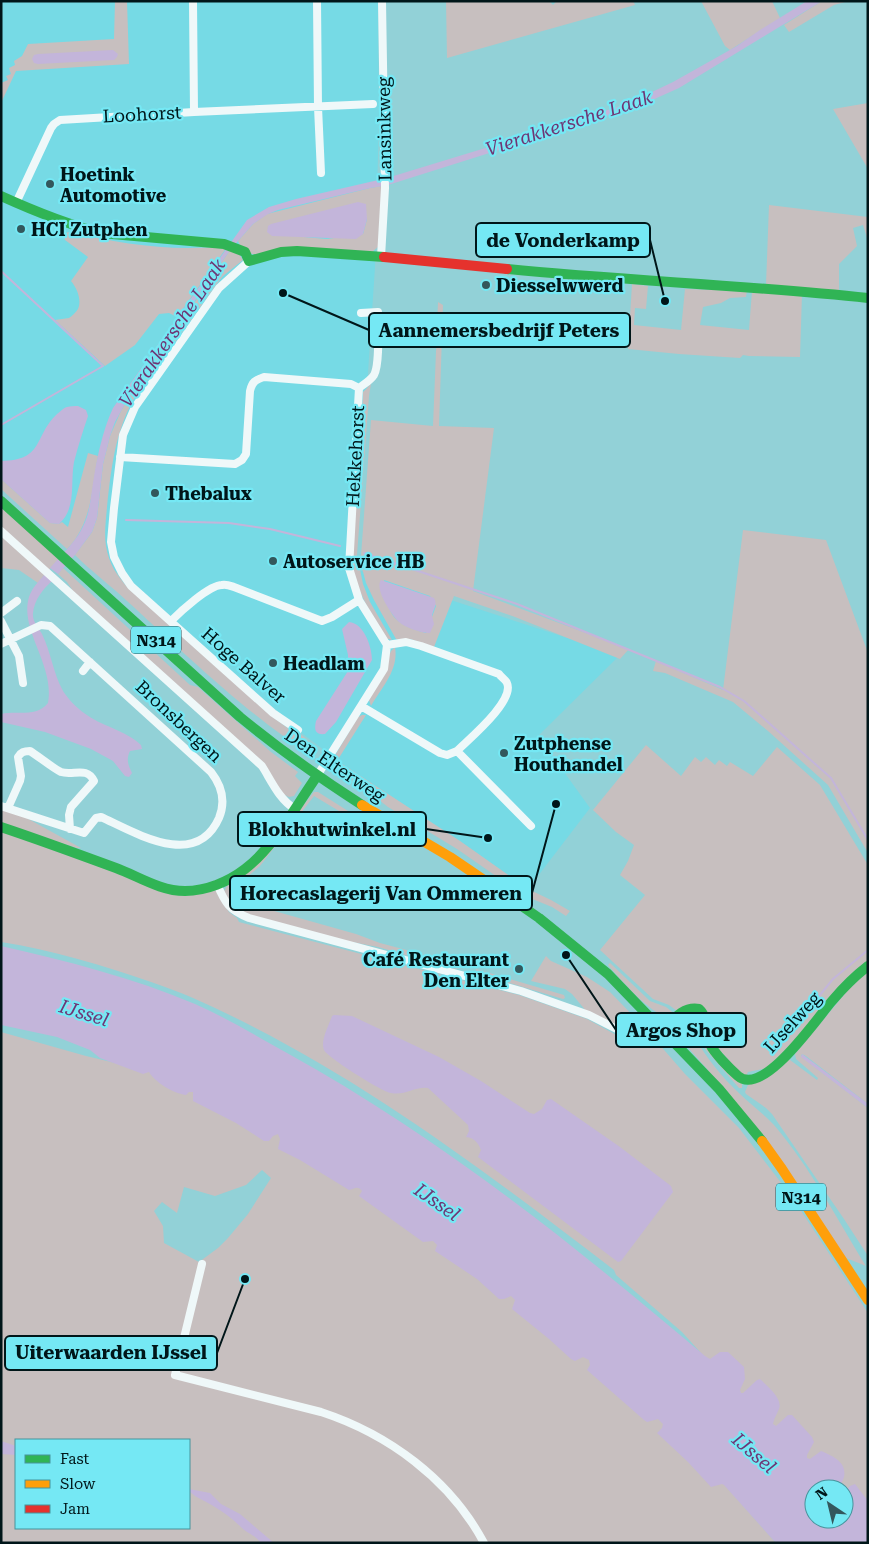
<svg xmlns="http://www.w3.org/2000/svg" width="869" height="1544" viewBox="0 0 869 1544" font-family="'Roboto Serif',serif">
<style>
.built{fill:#76dae5}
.green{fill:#c7bfbf;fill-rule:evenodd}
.water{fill:#c3b5da}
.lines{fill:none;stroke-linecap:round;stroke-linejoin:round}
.stream{stroke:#c3b5da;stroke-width:2}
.street{stroke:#eff8f9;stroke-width:8}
.fast{stroke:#30b455;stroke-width:10}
.slow{stroke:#ff9f0a;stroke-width:10}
.jam{stroke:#e5322d;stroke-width:10}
.poi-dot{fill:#33575c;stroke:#75e8f4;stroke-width:2}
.labels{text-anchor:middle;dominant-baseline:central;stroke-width:4.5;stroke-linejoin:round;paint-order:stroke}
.shield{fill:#75e8f4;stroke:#23555b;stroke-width:1}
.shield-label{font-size:16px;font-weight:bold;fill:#001619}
.street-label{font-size:18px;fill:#001619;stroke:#75e8f4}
.poi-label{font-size:18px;font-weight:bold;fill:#001619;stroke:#75e8f4;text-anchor:start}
.water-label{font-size:19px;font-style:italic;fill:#6f3674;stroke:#75e8f4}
.leader{fill:none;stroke:#001619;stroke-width:2}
.callout-dot{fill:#001619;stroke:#75e8f4;stroke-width:2}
.callout{fill:#75e8f4;stroke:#001619;stroke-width:2}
.callout-label{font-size:19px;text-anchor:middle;font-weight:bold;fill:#001619}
</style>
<rect width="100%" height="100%" fill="#92d1d7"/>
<path class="built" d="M1,1H378L379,119L375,267L355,569L620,655L538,736L590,808L528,889L460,841L342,764L303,734L1,472Z"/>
<path class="green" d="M115,1H127L129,64L16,71L1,103V83L8,80L6,76L11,74L9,68L15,65L14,61L22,56L28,44L114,39Z
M446,1H549L553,5L557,1H633L635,5L447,58Z
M701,1H772L780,18L730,50L725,46Z
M822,1H849L834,5L789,32L784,25Z
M868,103V169L833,109Z
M388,185L379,246L370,254L257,255C249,254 241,249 238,241L253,224L267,214L370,188ZM367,219L363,234L327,239L304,237Z
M769,205L868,217V241L863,225L853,228L857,246L839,264V292L766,285Z
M70,232C108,241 149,248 188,248C201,248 214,247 227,247L177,317L169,313L159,314L135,345L105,366L55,320L69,318C72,316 76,312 78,309C82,300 77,288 71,281L88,257L65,240L64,236L65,233Z
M230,250L240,255L243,260L223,276L216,285L133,400C115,434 111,469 107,507C106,520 104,533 106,546C109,564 117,576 129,589L270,715L297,735L299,733L315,746L314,750C288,754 153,624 127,601C110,585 91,571 75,555L92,532L97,518L103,464L110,436L120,413L132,391L184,318Z
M632,284L648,286L646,309L635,308L634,325L681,330L685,289L747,291L746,297L730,298L721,303L703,307L700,325L749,330L752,291L802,294L800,357L749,356L743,355L740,358L679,354L628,349Z
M438,302L443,305L439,426L494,428L473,591L629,649L620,659L515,617L454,596L434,647L410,639H396L374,600L366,583L362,568L361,556L371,420L433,426ZM384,580L430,596L436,606L426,633C391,623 388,615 384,580Z
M371,384L369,396L357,555L363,584L370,602L392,640L385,638C369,611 353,585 351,554L363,396V392Z
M88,453L98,456C92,488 92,524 67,549L1,489V479L50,523L59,524L62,522L68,527Z
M1,507L59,559L48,571L1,527Z
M743,530L826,540L868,653V853L828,785L768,731L733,702L665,673L653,671L656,661L723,690Z
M1,536L45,574L38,583L19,570L1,568Z
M63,568L190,685L198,687L271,752L298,772L295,776L302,783L294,796L289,797L283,794L203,709L73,591L67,582L58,574Z
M395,647C399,670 382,687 371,706L369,700L391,651Z
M362,715H366L337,761H336L334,757L358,717Z
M646,745L681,776L695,757L701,762L706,757L715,765L719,760L727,766L730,762L753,776L777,747L820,785L868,865V962L811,1025L767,1068L748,1072L745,1078L715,1045L708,1013L677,1011L669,1005L653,999L600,950L645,895L620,875L628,861L634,845L616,832L593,810Z
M342,764L460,841L528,889L551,900L570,911L566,916L552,907L525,896L457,849L388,807L347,775Z
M314,792H318L356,816L354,820L314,796L260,866L234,888L233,893L245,902L260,907L356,934L380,943L459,964L458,968L461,969H455L378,947L352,942L350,944L244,913C234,907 229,902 224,891L228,884L271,846Z
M1,809L23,816L81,848H77L1,824Z
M1,831L155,887L213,890L217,891L229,912L237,918L239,922L519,995L587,1019L640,1048L643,1041L586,1011L572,994L565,989L531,981L546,956L551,961L587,977L610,992L645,1028L685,1074L739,1128L792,1197L868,1313V1527L844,1502V1489H832L738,1394L682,1332L616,1275L614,1270C481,1168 347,1066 193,998C180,992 165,987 151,982C102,965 52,950 1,942Z
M610,963L650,1001L666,1007L675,1014L669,1017C652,1016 620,979 608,965Z
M476,969L564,995L565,998L563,999L476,973Z
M868,971V1104L806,1056L802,1054L801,1056L868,1108V1256L844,1219L772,1114L766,1108L746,1094L745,1092L748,1085L787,1060H790L817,1080L818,1078L796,1059L795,1054L848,990Z
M690,1012C711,1018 700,1031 707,1045C711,1053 735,1076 742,1084V1088H739L706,1050L696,1031L683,1015Z
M1,1032L86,1056L149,1071L192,1089L279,1134L362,1188L513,1296L588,1358L660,1420L725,1485L776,1543H1ZM262,1170L271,1178L248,1214L228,1238L218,1248L199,1262L164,1243L163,1226L154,1211L162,1202L177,1213L184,1187L215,1196L246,1185ZM16,1440H189V1528H16Z
M693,1036L695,1037C706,1058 722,1077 740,1094C751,1105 763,1113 774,1125C810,1167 837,1219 866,1266L846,1258L707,1069L684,1043Z"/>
<path class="water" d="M807,1H822L679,88L641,105L388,185L370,188L278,210L268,214L253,224L230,250L132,391L115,422L110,436L103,464L97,518L92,532L75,555L58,574L50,568C63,553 78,540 85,522C90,510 91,496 93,483C97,458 102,432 113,408L247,220L269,207L296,199L387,178L577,120L629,103L673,82L737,46L760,30Z
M113,50L118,54L117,57L114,60L38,64L34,63L32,59L34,55L38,54Z
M358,202L366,204L367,219L363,234L356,239L272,236L267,232L268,226L271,224Z
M78,406L86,410L88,416C83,431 78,446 74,462C70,483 77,508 59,524L50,523L1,479V461C45,460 33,437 57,414C60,412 63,408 67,407C70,406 75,406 78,406Z
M45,574L52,581C43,589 34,600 33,613C32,621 38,627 42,634C51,652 53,673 63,691C68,699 77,708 84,713C101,726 125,730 141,745L142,749L130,751C126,759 128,765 132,773L129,777L125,776L113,761L91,749L45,732L1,722V714C18,710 36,718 48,703C55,665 19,630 29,597C32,588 39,581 45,574Z
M381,580L434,598C438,605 433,609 432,616L434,624L430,633C421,633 406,628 399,622C392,615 374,589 381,580Z
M349,622C364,623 372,647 372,660L336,722L325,734C315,735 314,730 316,721L348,671V655L342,629Z
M1,946C67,961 134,978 195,1004C227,1018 256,1036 287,1053C439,1137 573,1244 705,1356L710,1359L720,1352H728L744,1367L745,1379L740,1390L741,1393H743L757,1380L760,1379C767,1386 783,1398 779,1409C777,1414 774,1418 773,1424L776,1426L788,1415H792L812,1437L814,1442L807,1455V1458L810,1459L821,1451C833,1456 847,1462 844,1477C843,1481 840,1485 838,1489H814V1519H844V1493L850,1486L855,1484L868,1501V1543H776L724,1485L722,1484L711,1487L688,1462L657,1433L662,1428L663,1424L658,1419L647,1422L644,1420L587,1370L590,1365L589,1360L583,1357L575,1361L571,1359L549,1339L512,1309L515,1300L511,1296L504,1299H499L477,1279L435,1251L437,1245L433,1241L423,1242L359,1196L362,1191C358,1185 354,1189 349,1190L300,1160L278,1149L280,1139L278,1134L273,1136L269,1141H264L236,1123L193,1101V1092H189L186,1095C172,1093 155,1082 149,1072L143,1074L100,1058L90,1050L57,1037L1,1025Z
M334,1015L352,1016L439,1057L481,1081L530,1113L534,1114L542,1109L547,1100L551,1099L620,1147L671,1186L673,1192L621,1261L618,1262L478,1157L481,1150C478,1142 474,1138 466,1137L469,1131L468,1125L428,1088C415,1086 405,1096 391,1093C382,1092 327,1057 324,1050C320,1041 329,1025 332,1016Z
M802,1054L868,1104V1108L801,1057Z
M1,1441L16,1446V1455L1,1454Z
M189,1489L210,1493L221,1504L240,1514L274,1543H261C254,1534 248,1534 242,1528C233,1519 221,1510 208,1503C201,1499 195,1497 189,1491Z"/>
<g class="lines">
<path class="stream" d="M1,271L103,366L1,425
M126,520L229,523L270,529L340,546
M364,553L517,604L720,687L744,701L831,778L868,840
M784,1039L833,979L868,950"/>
<path class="street" d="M193,1L194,112
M317,1L318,107L321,173
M16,203L51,128L54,124L60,120L194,112L373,104
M381,257L385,188L382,1
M249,261L219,288L135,407L123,435L114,508L111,542L114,557L122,573L131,586L273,713L298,730
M359,388C364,384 370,381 374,375C380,365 378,326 378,312L361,313
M120,457L235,464L242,460L246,454L250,391C252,382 255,380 264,377L351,384L359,388L349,568L359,600L387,645L384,669L317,776
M1,531L262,766C272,782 279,799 295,809
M1,613L17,601
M1,621L19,656L23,683
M171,621C180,612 209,585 222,585C226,584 231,586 234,587L322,621L332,617L359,600
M1,644L41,625L50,626L211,772C222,786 226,801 219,818C196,870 136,833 101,817L96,818L84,833L1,806
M83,671L90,662
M361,706L440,753L447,755L457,751C469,739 515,701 507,683C506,680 501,677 499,674L421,646L406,642L387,645
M457,751L531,826
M8,808L20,781L21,776L18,757C21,752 24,751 30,751C38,756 54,769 61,772C73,776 87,766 94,781L71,807L69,815L70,829
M217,884C225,903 229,910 249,918L521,991L589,1015L646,1044L663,1030
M202,1264L175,1375L321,1412C388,1434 450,1479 484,1543"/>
<path class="fast" d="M1,196C34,211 66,224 101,233L224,244L245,252L249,261L281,252L297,251L384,257
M507,269C627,281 748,285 868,298
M1,501L240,717C279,749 320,778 362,805
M1,827C40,840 78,854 116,868C138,876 160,891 185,891C206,891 228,882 245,869C275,846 295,807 317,776
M500,891L539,918L608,974L719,1089L762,1141
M663,1030C673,1020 683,1006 699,1009C709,1018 705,1032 710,1044C714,1053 730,1069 738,1076C763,1098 817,1018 832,1001C843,988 855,976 868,966"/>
<path class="slow" d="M362,805L450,857L500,891
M762,1141L782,1169L868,1300"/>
<path class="jam" d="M384,257L507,269"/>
</g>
<g class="poi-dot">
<circle cx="50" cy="184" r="5"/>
<circle cx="21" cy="229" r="5"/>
<circle cx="486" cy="285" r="5"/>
<circle cx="155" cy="493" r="5"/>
<circle cx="273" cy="561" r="5"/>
<circle cx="273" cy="663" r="5"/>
<circle cx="504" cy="753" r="5"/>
<circle cx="519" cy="969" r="5"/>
</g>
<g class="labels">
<g class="shield">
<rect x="131" y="626.5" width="50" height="27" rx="4"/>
<rect x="776" y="1183.5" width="50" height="27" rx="4"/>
</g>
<g class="shield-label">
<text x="156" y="640">N314</text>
<text x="801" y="1197">N314</text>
</g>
<g class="street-label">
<text transform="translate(142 114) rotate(-3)">Loohorst</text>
<text transform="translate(384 129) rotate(-91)">Lansinkweg</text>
<text transform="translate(355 456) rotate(-87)">Hekkehorst</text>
<text transform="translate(244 665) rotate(41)">Hoge Balver</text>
<text transform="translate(179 721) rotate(43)">Bronsbergen</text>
<text transform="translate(335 765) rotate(34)">Den Elterweg</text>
<text transform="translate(792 1022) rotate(-48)">IJselweg</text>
</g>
<g class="poi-label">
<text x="60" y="174">Hoetink<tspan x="60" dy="21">Automotive</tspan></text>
<text x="31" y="229">HCI Zutphen</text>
<text x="496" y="285">Diesselwwerd</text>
<text x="165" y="493">Thebalux</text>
<text x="283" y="561">Autoservice HB</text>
<text x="283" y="663">Headlam</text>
<text x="514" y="743">Zutphense<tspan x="514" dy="21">Houthandel</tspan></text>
<text x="509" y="959" text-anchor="end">Café Restaurant<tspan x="509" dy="21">Den Elter</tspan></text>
</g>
<g class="water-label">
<text transform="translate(569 123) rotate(-18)">Vierakkersche Laak</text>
<text transform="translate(172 333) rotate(-56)">Vierakkersche Laak</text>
<text transform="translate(84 1013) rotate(17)">IJssel</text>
<text transform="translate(437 1202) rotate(35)">IJssel</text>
<text transform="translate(754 1453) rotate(41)">IJssel</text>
</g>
</g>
<path class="leader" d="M665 301L650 240M283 293L369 330M488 838L426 829M556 804L532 893M566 955L616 1030M245 1279L217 1353"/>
<g class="callout-dot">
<circle cx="665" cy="301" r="5"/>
<circle cx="283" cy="293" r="5"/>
<circle cx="488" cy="838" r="5"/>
<circle cx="556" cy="804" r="5"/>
<circle cx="566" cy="955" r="5"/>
<circle cx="245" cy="1279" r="5"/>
</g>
<g class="callout">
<rect x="476" y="223" width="174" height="34" rx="5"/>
<rect x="369" y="313" width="261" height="34" rx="5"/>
<rect x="238" y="812" width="188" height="34" rx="5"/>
<rect x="230" y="876" width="302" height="34" rx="5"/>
<rect x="616" y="1013" width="130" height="34" rx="5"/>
<rect x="5" y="1336" width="212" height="34" rx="5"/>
</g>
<g class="callout-label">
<text x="563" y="247">de Vonderkamp</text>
<text x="499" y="337">Aannemersbedrijf Peters</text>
<text x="332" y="836">Blokhutwinkel.nl</text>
<text x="381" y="900">Horecaslagerij Van Ommeren</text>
<text x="681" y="1037">Argos Shop</text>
<text x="111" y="1359">Uiterwaarden IJssel</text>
</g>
<rect width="869" height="1544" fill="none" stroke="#001619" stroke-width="5"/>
<rect x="15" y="1439" width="175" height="90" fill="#75e8f4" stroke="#46949c"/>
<rect x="25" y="1455" width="25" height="8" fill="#30b455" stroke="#46949c"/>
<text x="60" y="1464" font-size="15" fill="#001619">Fast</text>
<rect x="25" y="1480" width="25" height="8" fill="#ff9f0a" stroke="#46949c"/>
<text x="60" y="1489" font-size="15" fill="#001619">Slow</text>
<rect x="25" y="1505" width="25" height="8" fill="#e5322d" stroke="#46949c"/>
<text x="60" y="1514" font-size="15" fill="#001619">Jam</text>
<g transform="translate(829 1504) rotate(325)"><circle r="24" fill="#75e8f4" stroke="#46949c"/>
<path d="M0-4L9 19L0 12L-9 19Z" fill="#33575c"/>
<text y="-8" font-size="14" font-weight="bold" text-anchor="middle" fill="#001619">N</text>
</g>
</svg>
